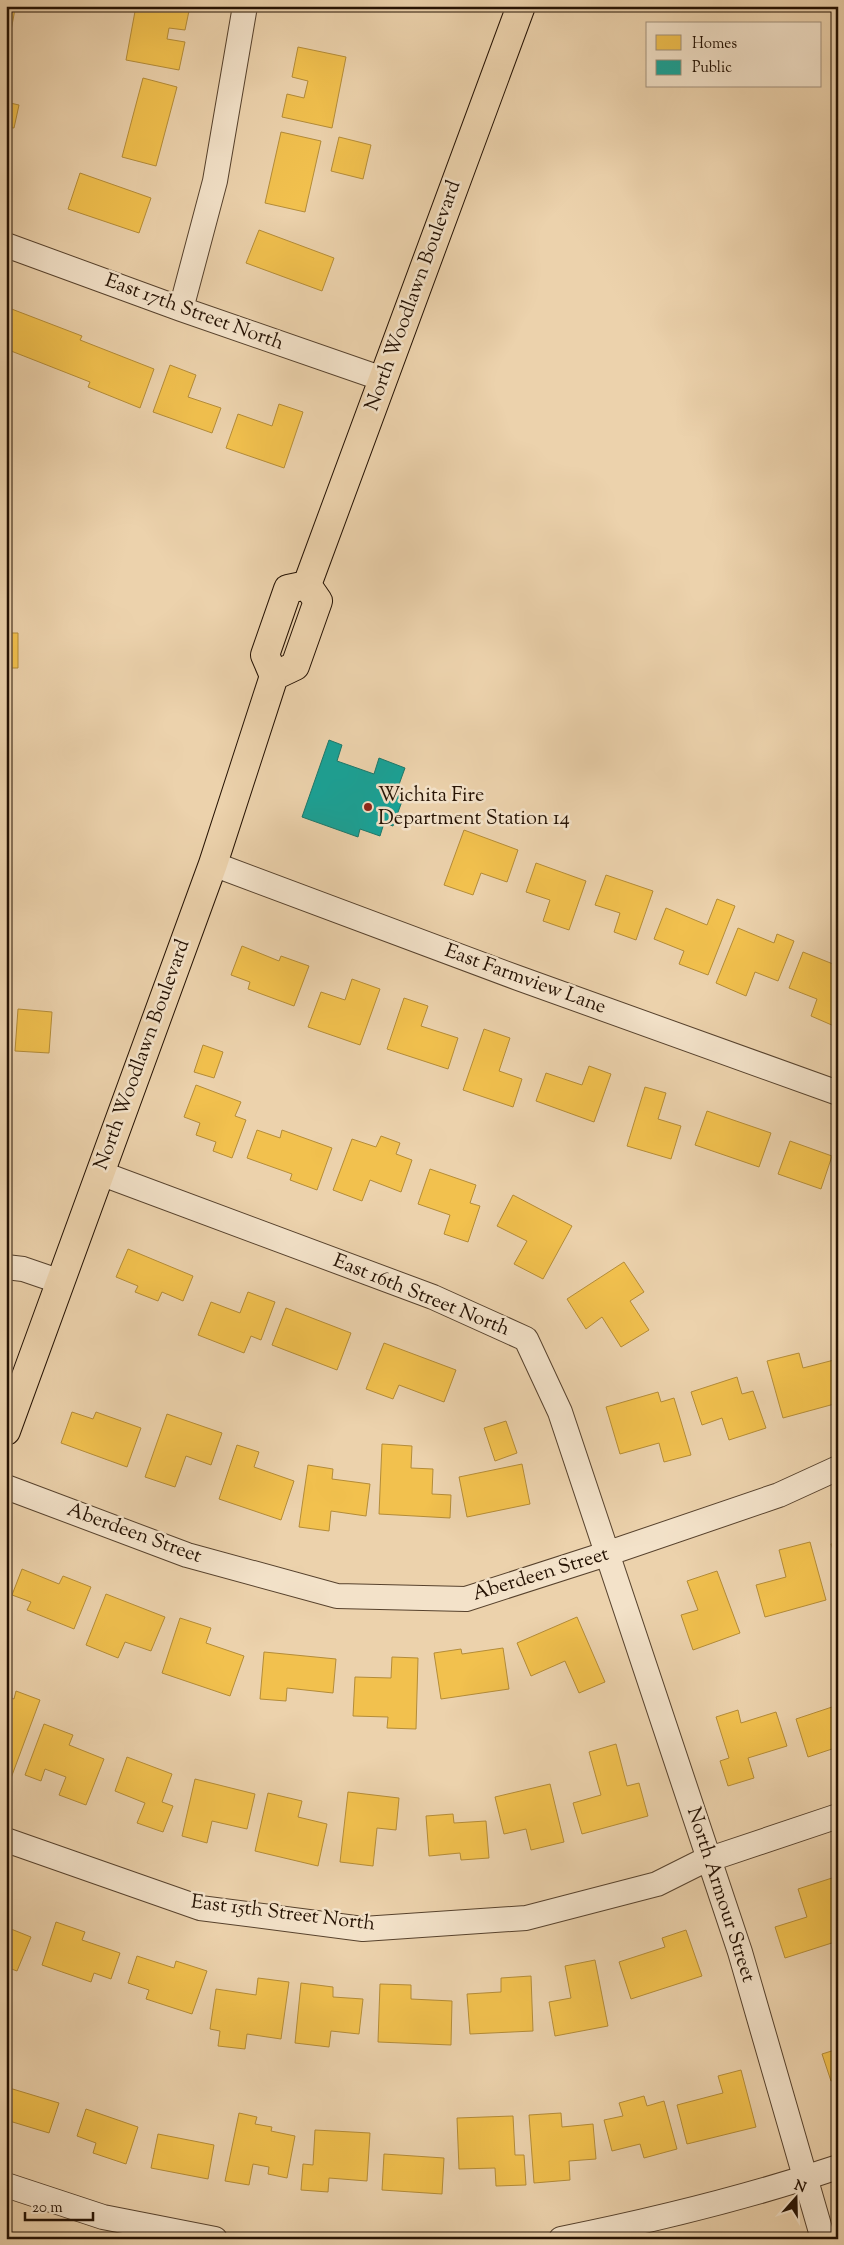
<svg xmlns="http://www.w3.org/2000/svg" width="844" height="2245" viewBox="0 0 844 2245" font-family="'Sorts Mill Goudy',serif">
<style>
.homes{fill:#f2c14e;stroke:#b48c38}
.public{fill:#17a398;stroke:#1b786b}
.lines{fill:none;stroke-linecap:round;stroke-linejoin:round}
.minor-casing{stroke:#57422d;stroke-width:26}
.major-casing{stroke:#251203;stroke-width:30}
.minor{stroke:#f3e2c9;stroke-width:24}
.major{stroke:#ecd2ac;stroke-width:28}
.poi-dot{fill:#8f2418;stroke:#f3e2c9;stroke-width:2}
.labels{text-anchor:middle;dominant-baseline:central;stroke-width:5;stroke-linejoin:round;paint-order:stroke}
.street-label{font-size:20px;fill:#251203;stroke:#f3e2c9}
.poi-label{font-size:20px;fill:#251203;stroke:#f3e2c9;text-anchor:start}
</style>
<rect width="100%" height="100%" fill="#ecd2ac"/>
<filter id="stains"><feTurbulence type="fractalNoise" baseFrequency=".004" numOctaves="4"/><feColorMatrix values="0 0 0 0 .2 0 0 0 0 .09 0 0 0 0 .02 0 0 0 .5 -.17"/></filter>
<radialGradient id="worn" r=".72"><stop offset=".6" stop-color="#630" stop-opacity="0"/><stop offset="1" stop-color="#630" stop-opacity=".3"/></radialGradient>
<path class="homes" d="M136,6H190L185,30L169,28L167,39L185,42L179,70L126,60Z
M6,8L15,9L6,58Z
M298,47L346,57L332,128L282,117L287,94L304,98L308,81L292,77Z
M143,78L177,87L156,166L122,157Z
M6,102L19,105L14,128L6,127Z
M281,132L321,141L305,212L265,203Z
M339,137L371,145L363,179L331,171Z
M80,173L151,198L139,233L68,209Z
M259,230L334,258L322,291L246,263Z
M9,308L82,336L80,340L154,369L140,408L88,387L90,382L6,349V315Z
M170,365L196,375L188,397L221,408L212,433L153,412Z
M279,404L303,412L284,468L226,448L238,414L272,426Z
M6,633H18V668H6Z
M464,830L518,850L507,882L481,873L473,895L444,885Z
M536,863L586,881L569,930L543,921L550,900L526,892Z
M606,875L653,891L636,940L614,932L620,913L595,905Z
M717,899L735,906L708,975L679,964L684,951L654,939L666,908L707,925Z
M738,928L774,943L777,934L794,941L778,981L755,972L746,996L716,983Z
M242,946L279,961L281,956L309,966L294,1006L248,989L250,982L231,975Z
M803,952L838,966V1015L834,1026L811,1016L817,999L789,988Z
M352,979L380,989L360,1045L308,1027L321,992L345,1000Z
M404,998L428,1006L421,1026L458,1038L448,1069L387,1049Z
M18,1009L52,1012L49,1053L15,1051Z
M484,1029L510,1038L499,1071L522,1079L513,1107L463,1090Z
M203,1045L223,1052L214,1078L194,1072Z
M589,1066L611,1074L594,1122L536,1101L546,1073L582,1085Z
M196,1085L241,1102L235,1116L246,1120L232,1158L213,1151L216,1142L196,1135L200,1123L184,1117Z
M645,1087L666,1093L658,1119L681,1126L671,1159L627,1146Z
M707,1111L771,1133L759,1167L695,1145Z
M257,1130L280,1138L282,1130L332,1148L317,1190L290,1180L292,1174L247,1158Z
M381,1136L400,1143L396,1154L412,1160L401,1192L370,1180L362,1201L333,1190L352,1139L376,1147Z
M790,1141L832,1156L821,1189L778,1174Z
M430,1169L476,1185L470,1203L480,1206L468,1242L444,1234L450,1215L418,1204Z
M513,1195L572,1226L543,1279L514,1264L527,1241L497,1226Z
M128,1249L193,1276L183,1301L162,1292L158,1301L135,1292L138,1286L116,1277Z
M624,1262L644,1292L630,1301L649,1330L621,1347L602,1317L586,1329L567,1299Z
M248,1292L275,1302L261,1340L251,1336L244,1353L198,1335L211,1302L240,1313Z
M286,1308L351,1333L337,1370L272,1345Z
M384,1343L456,1370L444,1402L399,1385L393,1399L366,1389Z
M799,1353L803,1368L834,1360L838,1375V1403L783,1418L767,1361Z
M737,1377L742,1394L753,1391L766,1428L729,1440L722,1418L702,1425L691,1392Z
M658,1392L661,1402L674,1398L691,1455L664,1462L659,1443L620,1454L606,1407Z
M72,1412L93,1419L96,1412L141,1428L127,1467L61,1443Z
M167,1414L222,1433L211,1465L186,1456L175,1487L145,1477Z
M506,1421L517,1453L495,1461L484,1428Z
M382,1444L412,1446L411,1468L433,1469L432,1494L451,1495L450,1518L379,1514Z
M237,1445L259,1452L254,1467L294,1481L281,1520L219,1499Z
M522,1464L530,1504L467,1517L459,1477Z
M308,1465L333,1469L332,1479L370,1484L366,1516L331,1511L329,1531L299,1527Z
M810,1542L826,1600L765,1617L756,1585L786,1577L779,1550Z
M838,1542V1565L831,1544Z
M22,1569L59,1584L63,1576L91,1587L74,1629L27,1610L31,1602L12,1595Z
M717,1571L740,1633L693,1650L681,1615L698,1610L687,1581Z
M106,1594L165,1617L151,1651L125,1642L118,1658L86,1645Z
M577,1617L605,1682L579,1693L565,1661L531,1676L517,1643Z
M180,1618L211,1628L206,1643L244,1656L230,1696L162,1673Z
M503,1648L509,1689L441,1699L434,1653L461,1649L462,1654Z
M264,1652L336,1659L333,1693L287,1688L286,1701L260,1699Z
M392,1657L418,1658L416,1729L387,1728L388,1717L353,1716L355,1677L391,1678Z
M16,1691L40,1700L11,1778L6,1776V1696L14,1699Z
M838,1705V1747L808,1757L796,1719Z
M738,1710L741,1723L776,1712L787,1746L748,1758L754,1778L728,1786L720,1761L729,1758L716,1717Z
M44,1724L73,1735L69,1745L104,1759L86,1805L59,1795L66,1777L45,1769L41,1781L25,1775Z
M616,1744L627,1786L639,1783L648,1816L582,1834L573,1803L601,1795L589,1752Z
M127,1757L172,1774L162,1802L173,1806L163,1832L137,1823L145,1803L115,1791Z
M195,1779L255,1794L247,1829L212,1821L207,1843L182,1836Z
M550,1784L564,1842L531,1850L526,1829L504,1834L495,1797Z
M348,1792L399,1798L396,1830L377,1828L373,1866L340,1862Z
M268,1793L302,1801L298,1817L327,1824L318,1866L255,1851Z
M453,1814L454,1823L486,1821L489,1858L461,1860L460,1853L429,1856L426,1816Z
M832,1878L838,1896V1941L785,1958L775,1927L807,1917L798,1889Z
M56,1922L85,1932L82,1940L120,1953L111,1979L94,1973L91,1982L42,1965Z
M6,1927L31,1937L17,1971L6,1967Z
M686,1930L702,1976L631,1999L619,1962L665,1947L662,1938Z
M137,1956L174,1968L176,1961L207,1971L192,2014L146,1999L149,1990L128,1983Z
M595,1960L608,2026L555,2036L549,2002L571,1998L565,1966Z
M531,1976L533,2031L470,2034L467,1994L501,1992V1978Z
M258,1978L289,1982L281,2039L247,2034L245,2049L218,2046L220,2031L210,2029L216,1989L256,1995Z
M301,1983L333,1987V1997L363,1999L359,2034L331,2031L329,2047L295,2043Z
M380,1984L411,1985V1999L452,2001L451,2045L378,2042Z
M838,2049V2079L831,2081L822,2054Z
M741,2070L756,2127L687,2144L677,2105L723,2093L718,2076Z
M6,2087L59,2103L49,2133L6,2120Z
M644,2096L647,2106L664,2101L677,2149L644,2158L640,2144L612,2151L604,2120L623,2116L619,2103Z
M86,2109L138,2127L126,2164L93,2153L96,2143L77,2136Z
M239,2113L257,2117L255,2124L272,2127L271,2131L295,2136L287,2178L268,2174L269,2167L253,2164L249,2185L225,2181Z
M561,2113L562,2127L593,2124L596,2159L569,2161L570,2180L534,2183L529,2115Z
M513,2116L515,2155H524L526,2185L496,2186L495,2168L459,2169L457,2118Z
M315,2130L370,2133L367,2181L329,2178L328,2192L301,2190L303,2164L313,2165Z
M158,2134L214,2145L208,2179L151,2168Z
M384,2154L444,2158L442,2194L382,2190Z"/>
<path class="public" d="M329,740L342,745L337,761L374,774L379,758L405,768L397,790L405,793L393,826L384,823L380,836L360,829L358,837L302,817Z"/>
<g class="lines">
<defs>
<path id="minor" d="M6,245L181,309L383,379
M181,309L215,181L245,6
M213,864L518,978L838,1093
M100,1173L433,1297L526,1339L560,1412L740,1952L823,2239
M6,1267L23,1269L61,1282
M6,1487L187,1555L337,1596L466,1599L606,1554L779,1495L838,1468
M6,1840L200,1908L363,1929L526,1918L657,1884L701,1862L838,1816
M6,2185L103,2217L215,2239
M561,2239C655,2220 746,2198 838,2167"/>
<path id="major" d="M307,585L521,6
M274,676L295,666L318,601L307,585
M6,1431L213,864L274,676L265,655L288,589L307,585"/>
</defs>
<use href="#minor" class="minor-casing"/>
<use href="#major" class="major-casing"/>
<use href="#minor" class="minor"/>
<use href="#major" class="major"/>
</g>
<circle class="poi-dot" cx="368" cy="807" r="5"/>
<g class="labels">
<g class="street-label">
<text transform="translate(414 296) rotate(-70)">North Woodlawn Boulevard</text>
<text transform="translate(194 313) rotate(20)">East 17th Street North</text>
<text transform="translate(525 980) rotate(20)">East Farmview Lane</text>
<text transform="translate(143 1055) rotate(-70)">North Woodlawn Boulevard</text>
<text transform="translate(421 1296) rotate(22)">East 16th Street North</text>
<text transform="translate(134 1534) rotate(20)">Aberdeen Street</text>
<text transform="translate(541 1575) rotate(-17)">Aberdeen Street</text>
<text transform="translate(720 1895) rotate(72)">North Armour Street</text>
<text transform="translate(283 1914) rotate(7)">East 15th Street North</text>
</g>
<g class="poi-label">
<text x="378" y="796">Wichita Fire<tspan x="378" dy="23">Department Station 14</tspan></text>
</g>
</g>
<rect width="844" height="2245" fill="none" stroke="#ecd2ac" stroke-width="25"/>
<rect x="8" y="8" width="829" height="2230" fill="none" stroke="#251203" stroke-width="2.5"/>
<rect x="12" y="12" width="819" height="2220" fill="none" stroke="#251203"/>
<rect x="646" y="22" width="175" height="65" fill="#f3e2c9" stroke="#a18f7a"/>
<rect x="656" y="35" width="25" height="15" fill="#f2c14e" stroke="#a18f7a"/>
<text x="692" y="48" font-size="15" fill="#251203">Homes</text>
<rect x="656" y="60" width="25" height="15" fill="#17a398" stroke="#a18f7a"/>
<text x="692" y="72" font-size="15" fill="#251203">Public</text>
<g transform="translate(796 2198) rotate(20)" stroke="#f3e2c9" stroke-width="4" paint-order="stroke">
<path d="M0-4L9 19L0 12L-9 19Z" fill="#251203"/>
<text y="-8" font-size="14" font-weight="bold" text-anchor="middle" fill="#251203">N</text>
</g>
<path d="M25 2212v8h68v-8" fill="none" stroke="#251203" stroke-width="2.5"/>
<text x="32" y="2212" font-size="15" fill="#251203" stroke="#f3e2c9" stroke-width="4" paint-order="stroke">20 m</text>
<rect width="100%" height="100%" filter="url(#stains)"/>
<rect width="100%" height="100%" fill="url(#worn)"/>
</svg>
